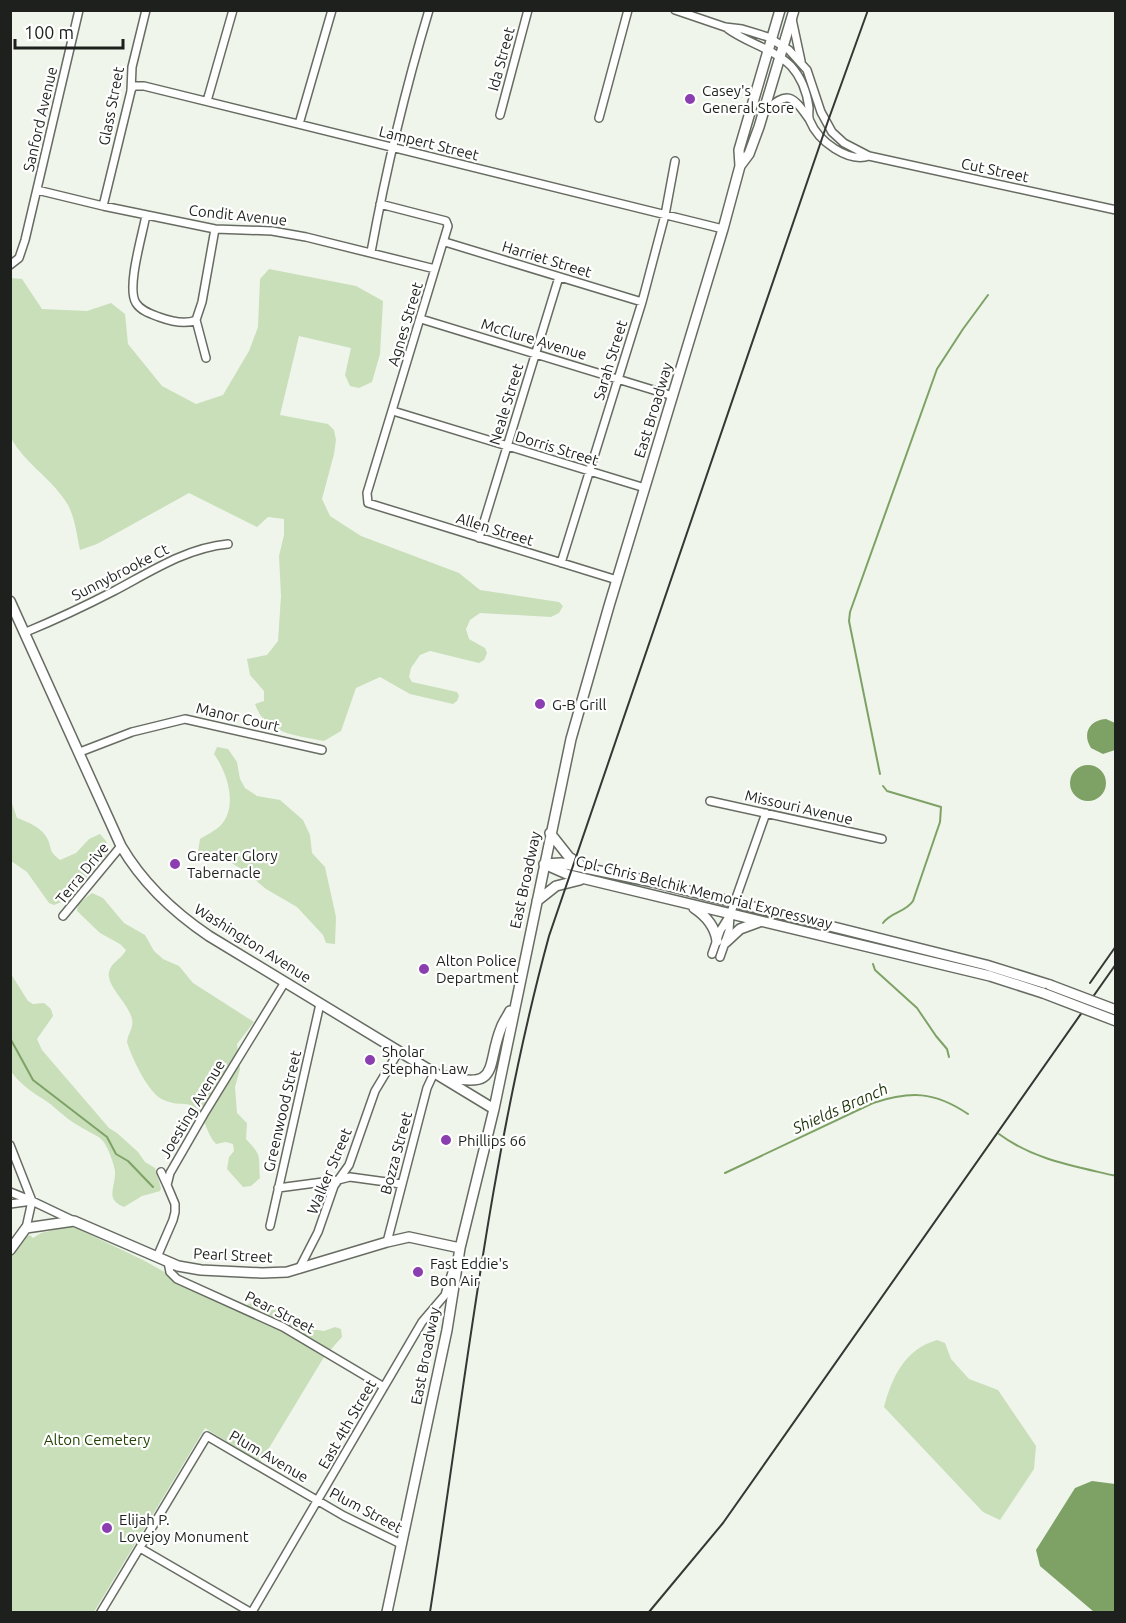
<svg xmlns="http://www.w3.org/2000/svg" width="1126" height="1623" viewBox="0 0 1126 1623" font-family="Ubuntu,sans-serif">
<style>
.green{fill:#c8dfb9}
.water{fill:#7ea265}
.lines{fill:none;stroke-linecap:round;stroke-linejoin:round}
.stream{stroke:#7ea265;stroke-width:2}
.street-casing{stroke:#676c63;stroke-width:10}
.secondary-casing{stroke:#676c63;stroke-width:12}
.street{stroke:#fff;stroke-width:7}
.secondary{stroke:#fff;stroke-width:9}
.rail{stroke:#343733;stroke-width:2}
.secondary-bridge-casing{stroke:#676c63;stroke-width:12;stroke-linecap:butt}
.secondary-bridge{stroke:#fff;stroke-width:9}
.poi-dot{fill:#8b3eaf;stroke:#fff;stroke-width:2}
.labels{text-anchor:middle;dominant-baseline:central;stroke-width:4.5;stroke-linejoin:round;paint-order:stroke}
.street-label{font-size:15px;fill:#1d201c;stroke:#fff}
.poi-label{font-size:15px;fill:#1d201c;stroke:#fff;text-anchor:start}
.park-label{font-size:15px;fill:#234300;stroke:#fff}
.water-label{font-size:16px;font-style:italic;fill:#1e3609;stroke:#fff}
</style>
<rect width="100%" height="100%" fill="#eff5eb"/>
<path class="green" d="M269,269L356,286L383,301L380,354L372,382L359,388L350,386L345,375L351,348L299,336L280,415L328,424L334,430L336,440L334,454L322,499L330,516L361,536L459,573L480,590L559,602L563,606L559,613L551,617L480,613L470,620L466,629L469,639L485,648L487,653L484,660L479,663L430,651L420,655L411,668L409,677L412,682L457,692L459,696L457,701L453,704L410,694L380,677L356,688L341,731L324,741C296,735 265,734 255,704L264,701V691L250,675L247,659L267,655L278,641L281,596L279,556L284,535V519L268,517L257,527L189,493L97,544L80,550C77,536 75,518 68,505C53,479 25,464 11,438V278L22,279L42,309L87,311L111,303L125,314L128,344L162,386L196,404L223,395L249,351L258,327L260,279Z
M217,747L228,749L237,762L240,779L245,788L257,796L280,800L303,820L310,835L312,853L325,867L336,917L335,944L326,943L323,935L297,907L266,889L243,870L225,859L205,857L198,852L200,839C206,835 215,831 220,826C239,807 227,772 214,754Z
M10,798L17,818C28,822 43,828 48,840C53,852 48,850 60,860L76,853L89,839L100,834L106,841L109,852L66,900L54,905L49,903L27,872L11,861Z
M92,893L103,898L124,923L145,935L154,951L163,959L179,966L193,983L254,1022L237,1044L240,1069L235,1087L237,1113L247,1123L246,1139C263,1157 258,1155 260,1178L251,1186L243,1187L227,1169L229,1157L234,1151L233,1144L226,1142L216,1144C206,1134 206,1118 195,1108C189,1102 181,1105 173,1103C169,1102 163,1100 160,1098C147,1090 131,1056 127,1042C128,1033 134,1028 132,1019C129,1004 106,986 109,972C111,962 122,959 126,950L120,944L100,933L77,911L78,904Z
M11,974L28,1001L33,1004L44,1003L51,1009L53,1016L37,1039L42,1050L109,1128L117,1133L138,1152L145,1162L155,1168L161,1188L160,1191L142,1196L124,1207C104,1199 116,1187 115,1171C114,1164 108,1147 103,1141C98,1135 86,1131 79,1126C68,1120 59,1111 49,1103C34,1093 21,1086 10,1070Z
M72,1226L143,1260L235,1311L253,1302H257L272,1308H283L307,1324L311,1329L324,1331L335,1327L341,1329L342,1337L324,1357L260,1463L205,1428L94,1612H11V1244L30,1235L33,1238L41,1233Z
M937,1340L945,1343L951,1359L969,1379L998,1390L1036,1446L1034,1469L1000,1520L983,1512L884,1407C892,1377 905,1349 937,1340Z"/>
<path class="water" d="M1106,719L1115,723V750L1103,754L1091,748C1082,734 1089,720 1106,719Z
M1070 783a18 18 0 1 1 36 0a18 18 0 1 1-36 0Z
M1092,1481L1115,1484L1116,1609L1113,1612H1094L1040,1566L1036,1550L1075,1488Z"/>
<g class="lines">
<path class="stream" d="M880,774L849,621L850,612L937,369L963,329L988,295
M883,786L887,791L941,807L940,822L913,901C906,912 891,912 883,923
M873,964L875,970L917,1008L936,1036L947,1049L949,1057
M10,1038L33,1080L107,1137L116,1154L128,1161L153,1187
M999,1134C1034,1160 1074,1166 1116,1176
M725,1173L873,1103C910,1091 934,1091 968,1114"/>
<defs>
<path id="street" d="M675,10L725,27L742,29L768,37L789,50L807,70L821,112L832,132L844,143L869,156L1116,210
M792,19L801,61
M728,29C747,43 774,49 791,66C801,77 807,93 809,108C809,112 808,118 810,121C818,141 848,163 869,156
M131,90L134,86H144L723,229
M207,101L233,10
M764,112C788,90 792,95 809,119
M500,115L528,10
M599,118L628,10
M299,124L332,10
M37,190L103,206L215,229L272,231L306,237L435,269
M380,204L446,221L448,226L367,493L368,503L617,580
M103,206L131,91L132,67L146,10
M146,215C143,233 126,288 136,303C141,311 151,314 159,317C170,321 185,325 196,320
M445,242L642,302
M371,252C386,170 405,90 429,10
M10,265L19,258L25,240L79,10
M421,319L673,396
M206,358L196,320L202,302L215,229
M393,411L645,488
M479,538L559,277
M561,563L642,302L665,215L675,161
M26,632C55,620 85,606 114,591C150,572 186,548 228,544
M80,752L132,732L185,719L322,750
M710,801L882,839
M63,916L121,846
M712,954L720,931L730,915L766,813
M720,957L729,931L730,915
M10,1145L32,1201
M161,1172L167,1185
M278,1188L338,1180L350,1177L401,1184
M10,1192L30,1200
M10,1204L32,1201L74,1221
M270,1226L320,1004
M26,1228L32,1201
M387,1242L427,1088L434,1073
M157,1257L173,1220L175,1212V1204L167,1185L170,1173L204,1114L285,982
M168,1262L170,1272L177,1279L283,1327L384,1387
M299,1269L318,1232L334,1186L349,1165L375,1091L399,1051
M140,1548L250,1612
M101,1612L207,1436L344,1516L401,1544
M252,1612L422,1322L445,1295L453,1269"/>
<path id="secondary" d="M740,166L749,154L759,127L794,10
M10,601L121,846C142,882 175,913 209,936L494,1109
M550,833L569,857L580,864
M544,864L561,863L653,882L986,965L1050,985
M544,864L569,875L990,976L1043,993
M537,901L556,886L580,880
M694,908C706,916 715,926 717,941
M726,942L740,929L759,922
M445,1076C501,1091 486,1065 501,1028C503,1022 507,1017 510,1011
M10,1250L26,1228L74,1221L178,1266L201,1270L262,1273L287,1272L387,1242L409,1237L460,1248
M387,1612L447,1330L460,1248L494,1109L571,739L609,606L723,229L740,166L739,150L780,10"/>
</defs>
<use href="#street" class="street-casing"/>
<use href="#secondary" class="secondary-casing"/>
<use href="#street" class="street"/>
<use href="#secondary" class="secondary"/>
<path class="rail" d="M1090,983L1116,946
M430,1612C465,1387 489,1157 549,936L828,121L868,10
M649,1612L723,1523L1116,964"/>
<defs>
<path id="secondary-bridge" d="M1050,985L1116,1010
M1043,993L1116,1021"/>
</defs>
<use href="#secondary-bridge" class="secondary-bridge-casing"/>
<use href="#secondary-bridge" class="secondary-bridge"/>
</g>
<g class="poi-dot">
<circle cx="690" cy="99" r="6"/>
<circle cx="540" cy="704" r="6"/>
<circle cx="175" cy="864" r="6"/>
<circle cx="424" cy="969" r="6"/>
<circle cx="370" cy="1060" r="6"/>
<circle cx="446" cy="1140" r="6"/>
<circle cx="418" cy="1272" r="6"/>
<circle cx="107" cy="1528" r="6"/>
</g>
<g class="labels">
<g class="street-label">
<text transform="translate(501 59) rotate(-75)">Ida Street</text>
<text transform="translate(111 106) rotate(-79)">Glass Street</text>
<text transform="translate(40 119) rotate(-77)">Sanford Avenue</text>
<text transform="translate(429 143) rotate(14)">Lampert Street</text>
<text transform="translate(995 170) rotate(12)">Cut Street</text>
<text transform="translate(238 215) rotate(6)">Condit Avenue</text>
<text transform="translate(547 259) rotate(17)">Harriet Street</text>
<text transform="translate(405 324) rotate(-73)">Agnes Street</text>
<text transform="translate(534 339) rotate(17)">McClure Avenue</text>
<text transform="translate(610 360) rotate(-73)">Sarah Street</text>
<text transform="translate(506 404) rotate(-73)">Neale Street</text>
<text transform="translate(653 410) rotate(-73)">East Broadway</text>
<text transform="translate(557 448) rotate(17)">Dorris Street</text>
<text transform="translate(495 529) rotate(17)">Allen Street</text>
<text transform="translate(120 572) rotate(-27)">Sunnybrooke Ct</text>
<text transform="translate(238 717) rotate(13)">Manor Court</text>
<text transform="translate(799 807) rotate(13)">Missouri Avenue</text>
<text transform="translate(82 873) rotate(-51)">Terra Drive</text>
<text transform="translate(525 880) rotate(-78)">East Broadway</text>
<text transform="translate(704 892) rotate(14)">Cpl. Chris Belchik Memorial Expressway</text>
<text transform="translate(253 943) rotate(32)">Washington Avenue</text>
<text transform="translate(192 1109) rotate(-59)">Joesting Avenue</text>
<text transform="translate(282 1111) rotate(-77)">Greenwood Street</text>
<text transform="translate(396 1153) rotate(-75)">Bozza Street</text>
<text transform="translate(329 1171) rotate(-67)">Walker Street</text>
<text transform="translate(233 1255) rotate(3)">Pearl Street</text>
<text transform="translate(280 1312) rotate(27)">Pear Street</text>
<text transform="translate(425 1356) rotate(-79)">East Broadway</text>
<text transform="translate(347 1424) rotate(-60)">East 4th Street</text>
<text transform="translate(269 1456) rotate(30)">Plum Avenue</text>
<text transform="translate(366 1510) rotate(28)">Plum Street</text>
</g>
<g class="poi-label">
<text x="702" y="90">Casey's<tspan x="702" dy="17">General Store</tspan></text>
<text x="552" y="704">G-B Grill</text>
<text x="187" y="855">Greater Glory<tspan x="187" dy="17">Tabernacle</tspan></text>
<text x="436" y="960">Alton Police<tspan x="436" dy="17">Department</tspan></text>
<text x="382" y="1051">Sholar<tspan x="382" dy="17">Stephan Law</tspan></text>
<text x="458" y="1140">Phillips 66</text>
<text x="430" y="1263">Fast Eddie's<tspan x="430" dy="17">Bon Air</tspan></text>
<text x="119" y="1519">Elijah P.<tspan x="119" dy="17">Lovejoy Monument</tspan></text>
</g>
<g class="park-label">
<text x="97" y="1439">Alton Cemetery</text>
</g>
<g class="water-label">
<text transform="translate(840 1108) rotate(-24)">Shields Branch</text>
</g>
</g>
<rect width="1126" height="1623" fill="none" stroke="#1d201c" stroke-width="24"/>
<path d="M15 39v9h108v-9" fill="none" stroke="#1d201c" stroke-width="3"/>
<text x="24" y="39" font-size="18" fill="#1d201c" stroke="#ffffff" stroke-width="4.5" paint-order="stroke">100 m</text>
</svg>
